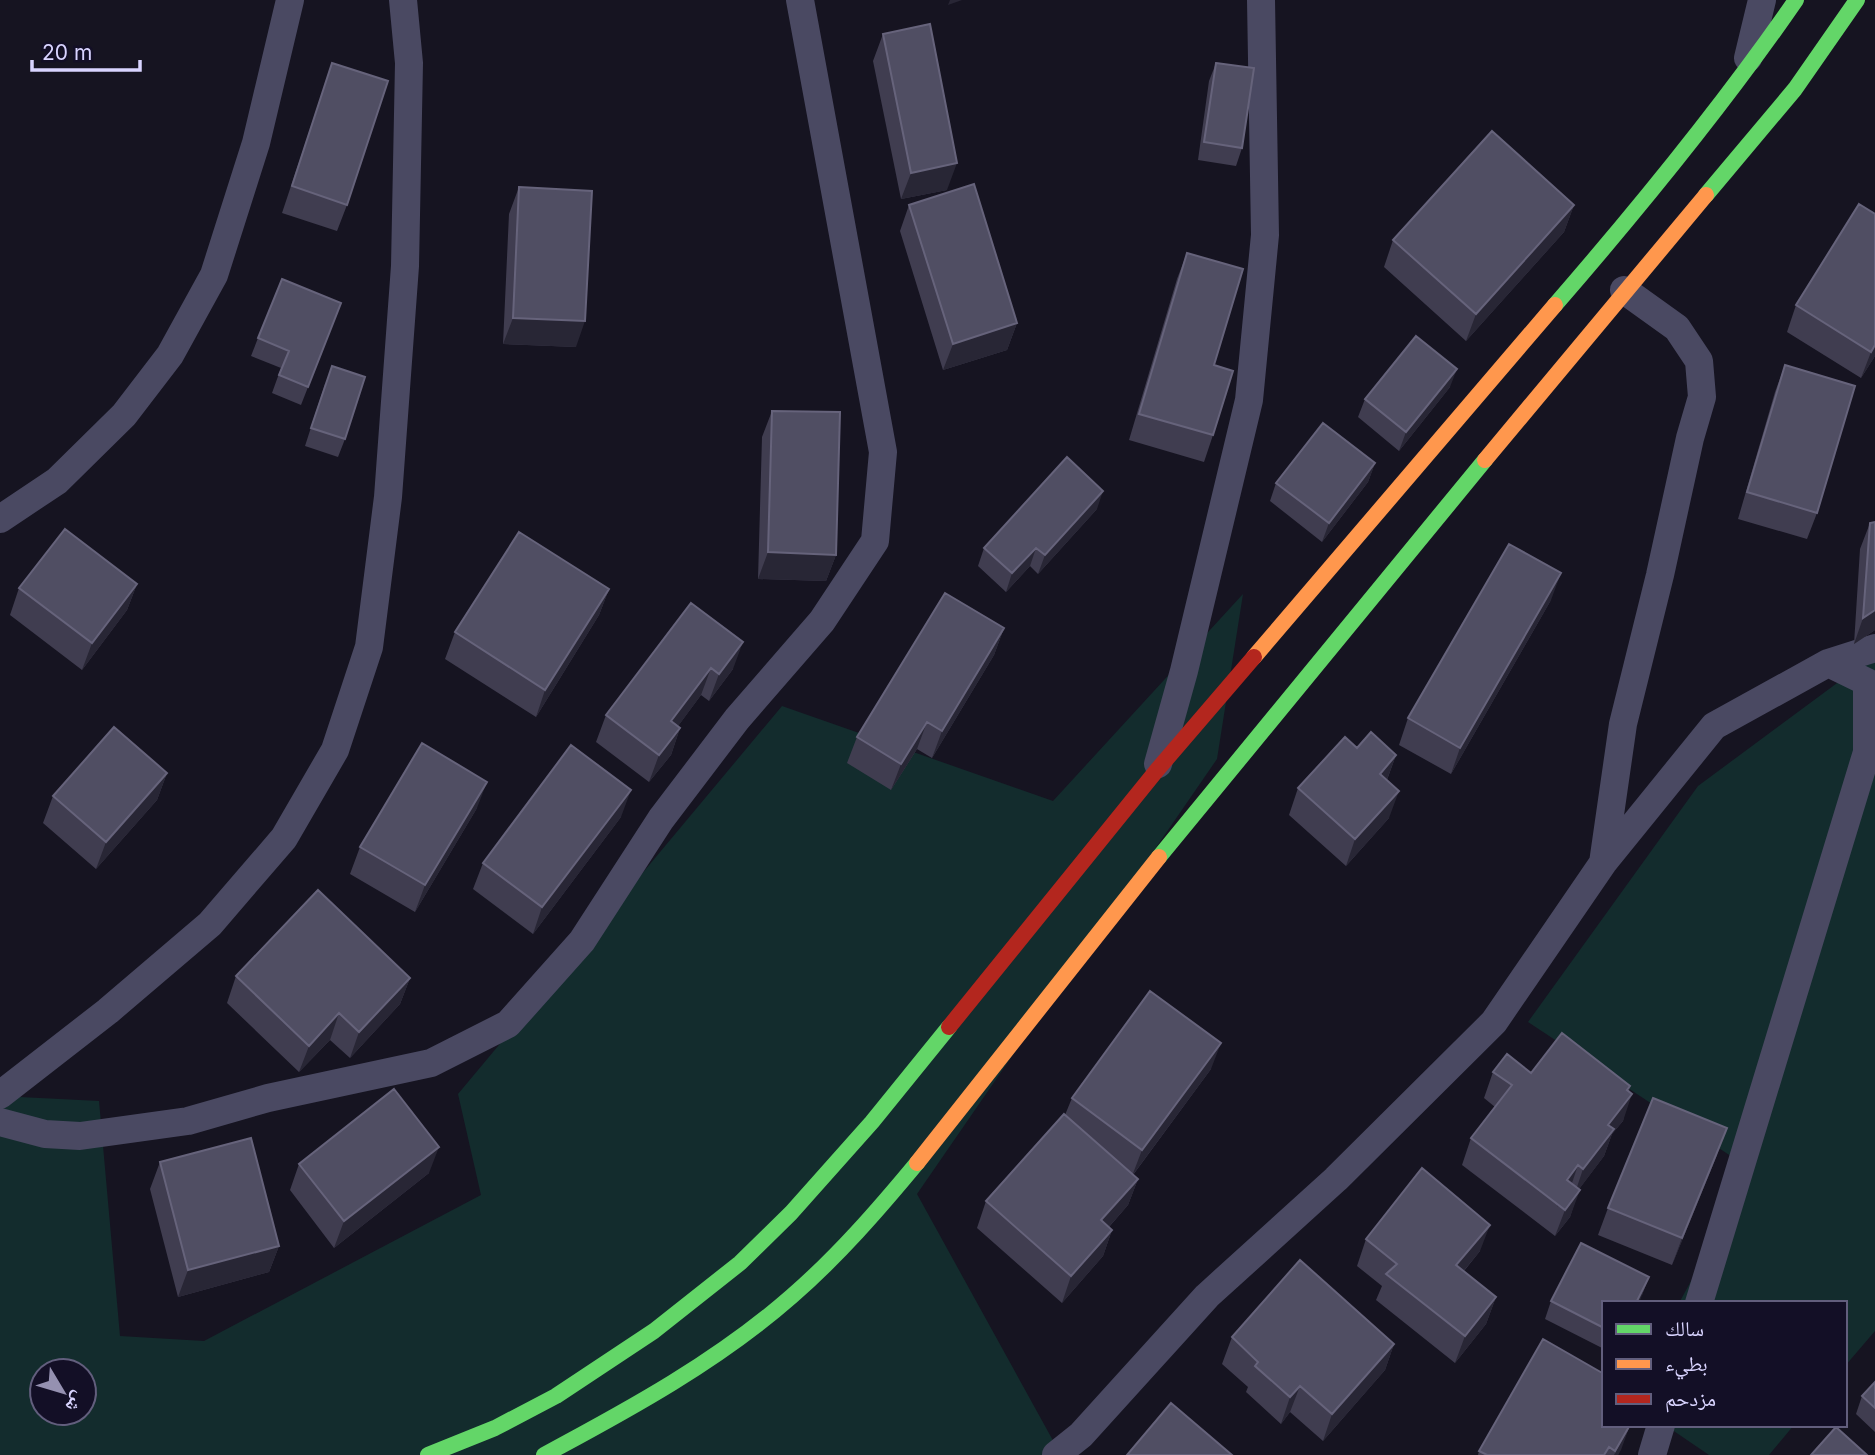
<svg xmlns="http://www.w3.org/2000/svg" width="1875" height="1455" viewBox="0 0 1875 1455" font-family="Inter,'Noto Naskh Arabic',sans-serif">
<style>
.green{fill:#132c2d;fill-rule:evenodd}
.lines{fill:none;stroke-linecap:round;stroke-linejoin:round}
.street{stroke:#4a4962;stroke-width:28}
.fast{stroke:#63d668;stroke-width:16}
.slow{stroke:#ff974d;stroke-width:16}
.jam{stroke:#b3261e;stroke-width:16}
.wall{fill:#403d50}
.shaded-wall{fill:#282635}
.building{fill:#504e63;stroke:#66637b;stroke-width:2}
</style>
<rect width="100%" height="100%" fill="#161421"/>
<path class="green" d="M1243,594L1217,759L917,1194L1061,1455H0V1096L99,1101L120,1336L204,1341L481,1195L458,1094L782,706L1053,801ZM42,1371H84V1413H42Z
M1875,655V1331L1845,1366V1303H1679L1752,1170L1528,1022L1698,786Z
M1665,1425H1794L1769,1455H1709Z"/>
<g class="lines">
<path class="street" d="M1748,58L1762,0
M0,519L57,481L124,415L170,355L214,275L256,143L290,0
M1158,764L1184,671L1249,400L1265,235L1261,0
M1603,863L1714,726L1828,663L1875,648
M0,1095L108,1011L210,924L284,838L335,750L369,647L388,497L405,266L409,63L403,0
M0,1122L45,1134L80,1136L188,1121L268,1098L431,1063L508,1024L582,941L661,819L737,719L822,621L875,541L883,452L800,0
M1699,1303L1867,752V682L1828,663
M1056,1455L1081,1435L1207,1296L1336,1179L1494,1022L1603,863L1623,724L1660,575L1690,438L1702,397L1699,361L1677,328L1624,290
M1652,1455L1661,1425"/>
<path class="fast" d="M1706,195L1795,89L1857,0
M1555,305C1640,207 1722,107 1796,0
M1159,857L1485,460
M428,1455L495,1428L556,1396L654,1331L740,1263L791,1213L872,1122L949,1027
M544,1455C630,1409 718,1361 792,1296C838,1256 878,1210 917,1163"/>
<path class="slow" d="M1485,460L1706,195
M1254,657L1555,305
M917,1163L1159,857"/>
<path class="jam" d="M949,1027L1157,770L1254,657"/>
</g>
<path class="wall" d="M883,34L947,190L901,199L873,61Z
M332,63L347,205L337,231L282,213Z
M1216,63L1242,148L1236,166L1198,160L1209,81Z
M519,187L576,347L503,344L509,214Z
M909,205L1017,323L1007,350L943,370L900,231Z
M1574,205L1564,232L1466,341L1384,267L1393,240Z
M1875,214V356L1861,378L1787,332L1796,305Z
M1187,253L1214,365L1213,435L1204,462L1129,440L1177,279Z
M341,303L301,405L272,393L281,368L251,356L258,338Z
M1785,365L1817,513L1807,539L1738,519L1775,392Z
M325,384L345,439L338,457L305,446Z
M1450,387L1399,451L1358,417L1365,399Z
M772,411L836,555L826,581L758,579L762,437Z
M1375,463L1368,482L1322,542L1270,501L1276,483Z
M1097,509L1038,574L1030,566L1006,592L978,566L984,548Z
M1870,523L1875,630L1854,644L1860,549Z
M137,584L127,610L82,670L10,615L19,588Z
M609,589L599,615L536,717L445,659L455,632Z
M1551,600L1451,774L1399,745L1408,718Z
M691,603L733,669L709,701L701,695L678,726L680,728L671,755L649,782L596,742L606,715Z
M1004,628L994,655L932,758L917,749L891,790L847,763L857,737Z
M1357,748L1396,755L1387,780L1389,818L1346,866L1289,815L1298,788Z
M167,773L157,800L96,869L43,823L53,796Z
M477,808L415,912L350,874L360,847Z
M621,817L533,934L473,889L483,863Z
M236,976L410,978L400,1004L350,1058L330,1040L299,1072L227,1003Z
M1211,1069L1133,1175L1138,1179L1128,1205L1109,1227L1112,1230L1103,1256L1062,1303L977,1228L986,1201L1065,1115L1072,1098Z
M1493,1072L1531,1073L1630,1086L1623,1121L1612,1134L1604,1156L1579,1189L1570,1217L1555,1236L1462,1165L1471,1138L1495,1107L1484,1098Z
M1717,1155L1672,1265L1598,1235L1608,1208Z
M160,1162L279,1246L269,1272L178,1297L150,1189Z
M299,1164L429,1173L334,1248L290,1190Z
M1366,1239L1480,1251L1464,1271L1496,1297L1486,1324L1455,1363L1376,1300L1382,1286L1357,1266Z
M1649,1277L1642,1295L1604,1303V1349L1545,1319L1551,1301Z
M1232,1337L1394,1344L1385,1370L1323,1441L1290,1412L1281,1424L1246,1392L1248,1387L1222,1364Z
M1875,1382V1432L1856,1414L1862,1396Z
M1604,1425H1630L1618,1455H1478L1479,1451Z"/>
<path class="shaded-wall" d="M950,0H962L948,5Z
M957,163L947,190L901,199L911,173Z
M1574,205L1564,232L1466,341L1476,314Z
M513,318L585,321L576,347L503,344Z
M1017,323L1007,350L943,370L953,344Z
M1875,345V356L1861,378L1871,352Z
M1457,369L1450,387L1399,451L1406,432Z
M1375,463L1368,482L1322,542L1329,523Z
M1103,491L1097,509L1038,574L1045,555Z
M1036,548L1030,566L1006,592L1012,573Z
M768,552L836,555L826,581L758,579Z
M1561,573L1551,600L1451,774L1460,748Z
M137,584L127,610L82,670L92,643Z
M609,589L599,615L536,717L545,690Z
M1875,610V630L1854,644L1863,618Z
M1004,628L994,655L932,758L942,731Z
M743,642L733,669L709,701L719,674Z
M711,668L701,695L662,748L671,721Z
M927,722L917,749L891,790L901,764Z
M680,728L671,755L649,782L659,755Z
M1396,755L1386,782L1380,774Z
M167,773L157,800L96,869L106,842Z
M487,782L477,808L415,912L425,885Z
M631,790L621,817L533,934L542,907Z
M1399,791L1389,818L1346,866L1355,839Z
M410,978L400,1004L350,1058L359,1032Z
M339,1013L330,1040L299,1072L309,1046Z
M1221,1043L1211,1069L1132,1176L1142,1150Z
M1630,1086L1623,1106L1632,1094L1623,1121L1612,1134L1604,1156L1574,1196L1583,1169Z
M1727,1128L1717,1155L1672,1265L1682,1238Z
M439,1147L429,1173L334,1248L344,1221Z
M1578,1165L1569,1192L1557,1207L1567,1180Z
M1138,1179L1128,1205L1091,1247L1101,1220Z
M1580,1190L1570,1217L1555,1236L1565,1210Z
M1490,1225L1480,1251L1447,1291L1456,1265Z
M1112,1230L1103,1256L1062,1303L1071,1276Z
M279,1246L269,1272L178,1297L188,1270Z
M1649,1277L1642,1295L1639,1303H1636Z
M1496,1297L1486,1324L1455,1363L1465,1336Z
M1394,1344L1385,1370L1323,1441L1332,1414Z
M1300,1386L1290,1412L1281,1424L1290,1397Z
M1630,1425L1621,1450L1618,1455H1614Z"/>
<path class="building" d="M930,24L957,163L911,173L883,34Z
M332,63L388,81L347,205L292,186Z
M1216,63L1254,68L1242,148L1204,142Z
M1492,131L1574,205L1476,314L1393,240Z
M974,184L1017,323L953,344L909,205Z
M519,187L592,191L585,321L513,318Z
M1859,204L1875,214V345L1871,352L1796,305Z
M1187,253L1243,269L1214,365L1233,371L1213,435L1139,414Z
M282,279L341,303L308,387L279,375L289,351L258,338Z
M1416,336L1457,369L1406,432L1365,399Z
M1785,365L1855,386L1817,513L1747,492Z
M332,366L365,377L345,439L311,428Z
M772,411L840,412L836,555L768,552Z
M1323,423L1375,463L1329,523L1276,483Z
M1067,457L1103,491L1045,555L1036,548L1012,573L984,548Z
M1875,522V610L1863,618L1870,523Z
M65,529L137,584L92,643L19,588Z
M519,532L609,589L545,690L455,632Z
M1509,544L1561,573L1460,748L1408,718Z
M945,593L1004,628L942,731L927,722L901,764L857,737Z
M691,603L743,642L719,674L711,668L671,721L680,728L659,755L606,715Z
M114,727L167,773L106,842L53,796Z
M1371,732L1396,755L1380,774L1399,791L1355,839L1298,788L1345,737L1357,748Z
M422,743L487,782L425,885L360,847Z
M571,745L631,790L542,907L483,863Z
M318,890L410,978L359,1032L339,1013L309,1046L236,976Z
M1150,991L1221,1043L1142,1150L1072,1098Z
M1562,1033L1630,1086L1627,1090L1632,1094L1608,1125L1614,1129L1583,1169L1578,1165L1567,1180L1580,1190L1565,1210L1471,1138L1512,1085L1493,1072L1507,1054L1531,1073Z
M394,1089L439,1147L344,1221L299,1164Z
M1653,1098L1727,1128L1682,1238L1608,1208Z
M1064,1114L1138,1179L1101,1220L1112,1230L1071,1276L986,1201Z
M251,1138L279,1246L188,1270L160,1162Z
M1422,1168L1490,1225L1456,1265L1496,1297L1465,1336L1386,1274L1397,1264L1366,1239Z
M1581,1243L1649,1277L1636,1303H1604V1328L1551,1301Z
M1300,1260L1394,1344L1332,1414L1300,1386L1290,1397L1255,1366L1258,1362L1232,1337Z
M1543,1339L1604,1374V1425H1630L1615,1451L1609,1447L1604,1455H1487L1479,1451Z
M1875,1382V1408L1862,1396Z
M1171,1403L1232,1455H1127Z
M1836,1427L1867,1455H1811Z"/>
<rect x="1602" y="1301" width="245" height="126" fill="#130f26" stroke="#625e7d" stroke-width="2"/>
<rect x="1616" y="1324" width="35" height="10" fill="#63d668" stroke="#625e7d" stroke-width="2"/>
<text x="1665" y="1336" font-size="21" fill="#d9d4ff">سالك</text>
<rect x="1616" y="1359" width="35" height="10" fill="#ff974d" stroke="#625e7d" stroke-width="2"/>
<text x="1665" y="1371" font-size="21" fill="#d9d4ff">بطيء</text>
<rect x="1616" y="1394" width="35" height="10" fill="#b3261e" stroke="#625e7d" stroke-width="2"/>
<text x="1665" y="1406" font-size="21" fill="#d9d4ff">مزدحم</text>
<g transform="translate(63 1392) rotate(128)"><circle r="33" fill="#130f26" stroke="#625e7d" stroke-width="2"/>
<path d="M0-5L12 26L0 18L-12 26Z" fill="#9591b1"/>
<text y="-10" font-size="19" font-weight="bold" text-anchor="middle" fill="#d9d4ff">ش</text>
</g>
<path d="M32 60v10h108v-10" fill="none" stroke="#d9d4ff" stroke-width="3.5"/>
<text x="42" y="60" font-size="21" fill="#d9d4ff" stroke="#130f26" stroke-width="5" paint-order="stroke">20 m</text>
</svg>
